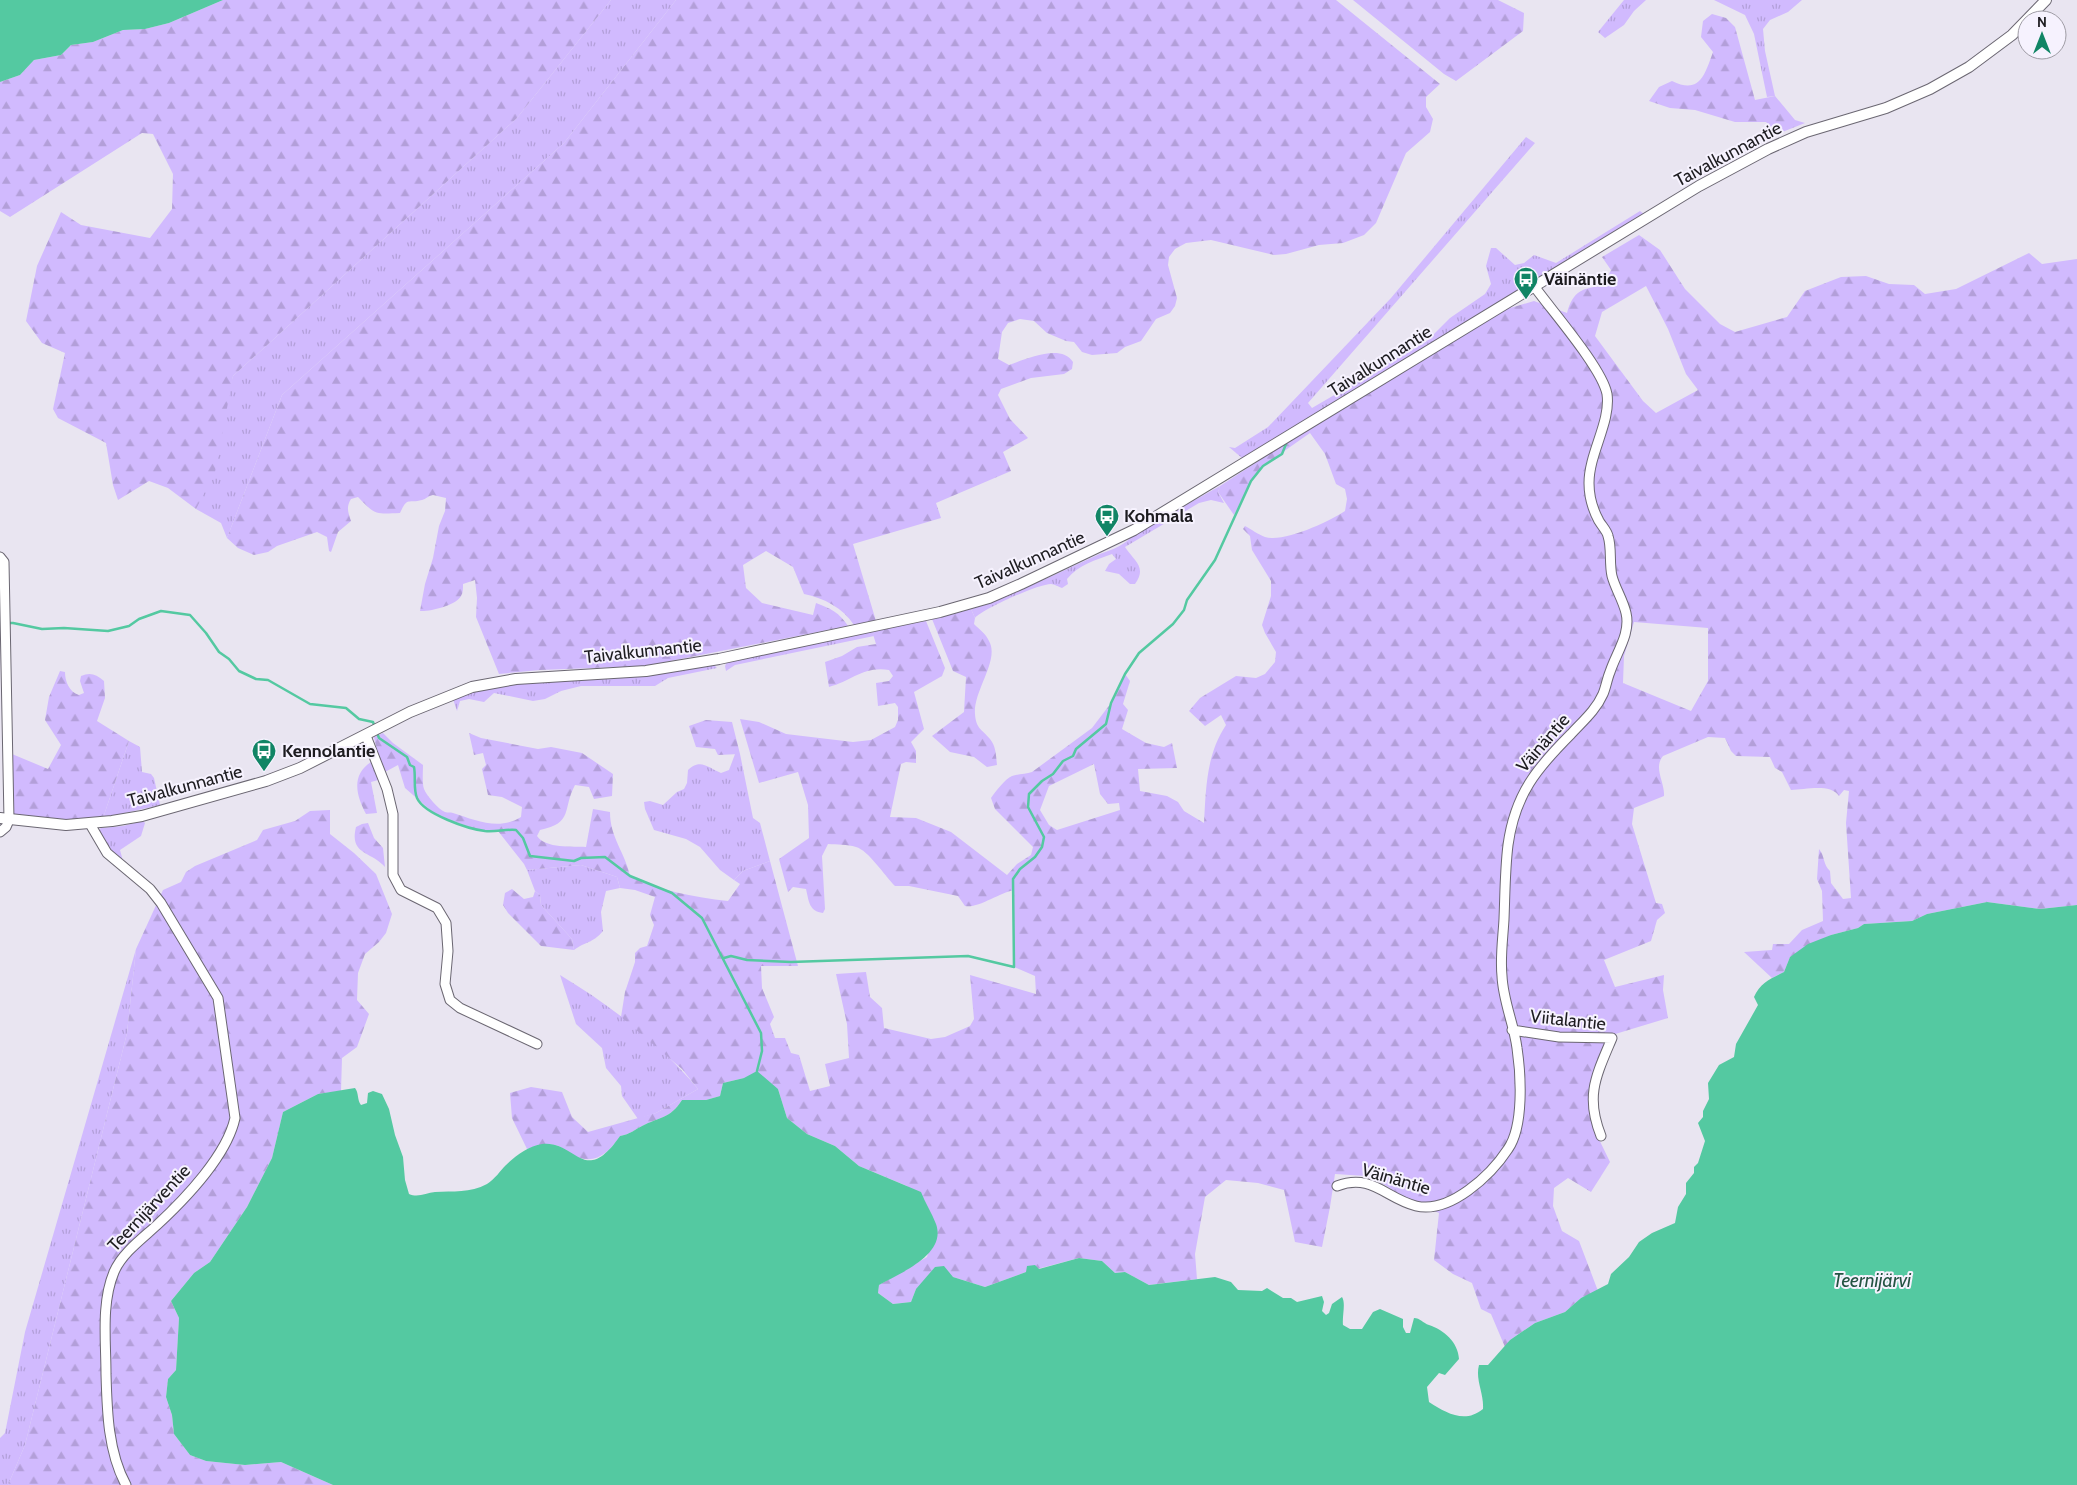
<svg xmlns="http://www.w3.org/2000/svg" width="2077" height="1485" viewBox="0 0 2077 1485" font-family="Cabin,sans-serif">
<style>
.grass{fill:url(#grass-tufts)}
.forest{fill:url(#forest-firs);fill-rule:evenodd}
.water{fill:#54c9a1}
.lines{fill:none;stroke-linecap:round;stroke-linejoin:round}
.stream{stroke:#54c9a1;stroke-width:2.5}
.minor-casing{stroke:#6b6772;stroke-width:11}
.tertiary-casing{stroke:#6b6772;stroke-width:12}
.minor{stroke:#fff;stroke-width:9}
.tertiary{stroke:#fff;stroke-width:10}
.labels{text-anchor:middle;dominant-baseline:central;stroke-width:4;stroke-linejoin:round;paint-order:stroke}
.street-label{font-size:18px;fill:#1d1c20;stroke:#f6f2fe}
.poi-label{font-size:18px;font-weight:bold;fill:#1d1c20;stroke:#f6f2fe;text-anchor:start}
.water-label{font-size:19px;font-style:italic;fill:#245443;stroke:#f6f2fe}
</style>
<defs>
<pattern id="grass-tufts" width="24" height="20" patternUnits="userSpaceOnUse" patternTransform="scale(1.25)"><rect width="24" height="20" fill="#d1bafe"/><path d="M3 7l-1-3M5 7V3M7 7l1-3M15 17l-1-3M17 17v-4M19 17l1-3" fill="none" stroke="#b39fd9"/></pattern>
<pattern id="forest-firs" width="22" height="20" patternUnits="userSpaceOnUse" patternTransform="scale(1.25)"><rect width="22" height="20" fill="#d1bafe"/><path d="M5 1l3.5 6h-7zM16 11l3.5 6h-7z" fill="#b39fd9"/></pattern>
</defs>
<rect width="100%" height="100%" fill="#e9e5f1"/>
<path class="grass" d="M611,0H676L564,143L282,395L227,538L221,523L196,509L233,376L517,118Z
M1624,0H1646L1634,11L1624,25L1605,38L1598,32Z
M1714,0H1802L1788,12L1770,20L1763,29L1765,51L1775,96L1767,97L1754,34L1745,15Z
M1526,137L1535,143L1308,403L1312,408L1427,341L1450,318L1485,294L1491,284L1486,266L1491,248H1496L1515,265L1524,263L1534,255L1556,263L1640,211L1644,214L1642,217L1242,458L1229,447L1235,448L1268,427L1391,298Z
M1220,486L1218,492L1224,503L1211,500L1199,503L1125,547C1135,562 1147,567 1135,584H1130L1119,574L1105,571L1109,564L1116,559L1112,554C1096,560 1078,565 1067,579L1068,584L1062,588C1059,587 1054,584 1051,584C1038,584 983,609 975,618L971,609C1012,595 1052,576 1091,558C1109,549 1120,550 1134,534Z
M872,631L874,636L735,665L726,671L725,666L727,662Z
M714,665L717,668L668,678L655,686H581L561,691L545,699L533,701L494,693L484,702L469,699L460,701L457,711L453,699L482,689L504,684Z
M129,741L140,747L142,772L151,774L154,778L160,805L103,818Z
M735,754H740L753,818L760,823L770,861L743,871L734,880L720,870L700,847L686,839L654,830L645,809L644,802L650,801L663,805L677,792L684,789L687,783L688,770C701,758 708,768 721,773L729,770Z
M143,821L145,823L141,836L120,850L123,861L112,853L98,831L101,828L123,826Z
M581,865L617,877L620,888L606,891L601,912L603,931C592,944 586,941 574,950L572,939L541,905L540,895L535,891L527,870Z
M136,949L127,1033L25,1445L8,1485H0V1438L5,1433L25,1332Z
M560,975C610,1005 661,1044 698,1089L656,1113L638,1119L622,1096L621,1086L606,1068L602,1048L576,1024Z"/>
<path class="forest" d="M223,0H611L517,118L233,376L215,472L196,509L168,488L149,481L118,500L113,485L106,443L58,418L53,409L65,353L42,343L26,321L37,266L61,212L81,225L150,238L172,209L173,174L153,134L142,133L10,217L0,211V82L20,75L34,60L61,55L71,45L93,42L123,30L145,29L169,23Z
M676,0H1336L1440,84L1426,97V107L1433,119L1430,132L1406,153L1376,223L1364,235L1343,243L1319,245L1286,254L1274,255L1211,240L1186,243L1175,249L1169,257L1168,265L1177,298L1175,306L1170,313L1156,319L1141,341L1125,347L1117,353L1092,355L1082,352L1074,342L1066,341L1047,333L1034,321L1020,319L1008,323L1002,332L998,359L1009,365C1026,359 1061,343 1073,362L1072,369L1064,374L1031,378L1001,389L998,395L1010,419L1028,438L1003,452L1011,471L936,503L941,518L853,544L876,621L854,625C843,608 824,598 804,594L793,567L766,551L743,565L746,588L762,603L813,615L816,603C830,608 840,613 848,626L645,666L540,670L499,674L476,617L477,598L475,580L463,584C463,588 463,593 461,596C457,605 429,612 420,611L425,584L433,558L439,526L445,511L446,498L433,495C428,496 426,499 422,500C407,504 408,496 400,513C375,514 375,515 358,497L351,499C346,507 348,512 351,521L338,532L331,552L329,551L327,537L317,532L277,546L268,552L254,555L238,548L227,538L282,395L564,143Z
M1353,0H1498L1524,13L1523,31L1456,81L1444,74Z
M1712,14L1726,18L1735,27L1755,100L1775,96L1795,120L1805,123L1772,136L1773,129L1766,122H1735L1695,110L1670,108L1649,101L1659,87L1672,81C1700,95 1705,74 1713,52L1701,37L1703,21Z
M1639,235L1660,250L1685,289L1720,324L1735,332L1787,317L1805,291L1841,277L1866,276L1889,284L1914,285L1925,294L1956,289L2029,253L2042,264L2077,259V905L2040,909L1987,902L1927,914L1912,921L1864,924L1858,928L1831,935L1790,957L1784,972L1772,978L1744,952L1772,950L1773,944H1789L1802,930L1823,921L1822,891L1817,879L1819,849C1825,856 1823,865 1830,871L1831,883L1843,899L1851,898L1846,823L1849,791L1844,790L1839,796C1830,783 1805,790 1791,790L1782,772L1775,768L1770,757L1736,756L1731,751L1725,738L1708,737L1663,756C1653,768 1665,782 1664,796L1634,808L1632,824L1656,903L1662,904L1665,913L1657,920L1651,941L1604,960L1615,987L1664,975L1663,990L1668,1018L1612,1035L1597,1065L1594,1129L1610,1162L1591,1192L1568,1178L1554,1188L1553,1206L1562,1231L1579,1241L1598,1291L1581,1298L1565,1312L1535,1323L1510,1340L1505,1347L1491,1314L1481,1309L1472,1283L1453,1274L1434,1260L1439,1213L1404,1198L1385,1185L1366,1176L1335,1174L1330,1207L1322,1247L1295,1242L1284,1190L1258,1183L1226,1180L1205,1197L1195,1254L1197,1279L1149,1285L1125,1272L1115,1273L1102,1261L1079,1258L1026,1272L985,1287L953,1277L916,1289L911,1302L893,1304L878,1293L879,1285L927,1257L936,1225L929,1213L907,1186L859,1166L835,1146L807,1134L787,1118L778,1089L744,1078L723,1083L720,1096L706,1100H682C670,1119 659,1117 642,1126C632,1131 633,1133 620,1136C608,1154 593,1167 571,1154C566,1151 560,1145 554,1145C544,1143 536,1146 527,1149L512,1118L510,1093L531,1087L562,1092L572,1117L588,1132L656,1113L698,1089L682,1069L621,1017L625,992L635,962V953L640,948L647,946L654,925L650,915L655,897L635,890L620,888L617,877L581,865L527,870L524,864L498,831L478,830L436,815L405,788L398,765L385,772L378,756L374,737L383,733L393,743L423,765C423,772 422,783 424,789C427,796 438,809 445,812C448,813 450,812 453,813C475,820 499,831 521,817L522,807L502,797L488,795L482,769L486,765L483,753L474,755L469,733L481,738L538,749L551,747L582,753L613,774L612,796L594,799L589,787L575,785C562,809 574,823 540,830L537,836C546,849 572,846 586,847L593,809L610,812C610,838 625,852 630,876C662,891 693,897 728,901L740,884L734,880L743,871L770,861L798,966H761L762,988L774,1017L770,1024L775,1038H785L791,1053L799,1055L810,1091L830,1086L825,1064L849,1058L847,1024L836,974L866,972L870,997L882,1008L884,1028L931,1039L945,1037L970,1026L974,1019L970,975L1036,994L1035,976L1014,967V890C999,893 977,909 965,906L958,896L909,886H895C885,876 868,850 856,847C847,844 837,845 828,844L822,856L825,909L823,913C809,911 809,902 806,889L793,887L788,892L779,859L809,838L808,805L798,772L759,783L740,719L759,722L786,734L853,742L871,740L895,727L898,720V707L895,703L878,706L876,683L889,681L893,676L889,670C863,666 852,681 829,687L825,662L842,656L857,647L876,644L872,631L926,621L945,668L942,676L914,692L924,729L911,742L916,751V763L906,762L901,764L890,817L916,818L951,832L1007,875L1017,864L1031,855L1033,847L995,809L991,798C995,792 1005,779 1012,776C1017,774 1026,774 1032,772L1092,728L1111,703L1125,674L1130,681L1123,704L1128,710L1122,729L1146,743L1164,747L1172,743L1177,768L1138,769L1140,791L1167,796L1178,802L1184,811L1204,823C1206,789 1206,755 1226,725L1221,715L1205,726L1189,711L1200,698L1236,676L1256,678L1265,674L1275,662L1276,652L1265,633L1262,625L1271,596V581L1252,550L1250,536L1243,529L1245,526C1251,529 1259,535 1265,537C1284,543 1330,521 1345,511L1347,499L1345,489L1336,484L1325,454L1310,433L1263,466L1251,481L1234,515L1218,492L1220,486L1308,429L1507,309L1534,301L1567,313C1573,291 1582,288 1603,286L1611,270L1602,257ZM1646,286L1668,329L1686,374L1698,390L1656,413L1643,401L1595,336L1602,312ZM1634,622L1708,628V681L1691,711L1623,683L1624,656ZM1094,764L1100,794L1108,804L1119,803L1120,810L1057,830L1049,825L1040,810L1049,786Z
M971,609L975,618L974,624C979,629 986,634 989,641C1000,660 973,691 975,714C976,729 982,729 990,739C996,746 996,756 997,765L987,767L974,757L950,752L932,736L964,712L966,677L953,671L932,619Z
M60,671L65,672C65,681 69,692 79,695L84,693L80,681L81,676C90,672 96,674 104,681L105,698L97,721L129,741L103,818L71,820L14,815L12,754L48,769L61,745L45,720L49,697Z
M706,720L732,722L740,754L718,755L715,749L696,747L689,726Z
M371,762L378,780L371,782L377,813L366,814C356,795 351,775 371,762Z
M330,810V834L354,853L376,874L392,914L386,933L379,942L365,954L358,973L357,1000L369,1014L357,1047L342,1058L341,1091L318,1094L283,1112L272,1158L247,1207L210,1262L194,1273L171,1301L179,1318L176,1370L168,1379L166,1397L172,1415L174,1434L190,1455L206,1461L245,1465L281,1462L333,1485H8L25,1445L127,1033L136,949L163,890L181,882L186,872L195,866L257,840L263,830L295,821L310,811Z
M368,823L374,838L383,848L385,867C371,851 349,855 356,827L362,824Z
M512,889L524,899L533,897L535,891L540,895L541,905L572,939L574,950L541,946L508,913L503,905L505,893Z"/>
<path class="water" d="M0,0H223L169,23L145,29L123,30L93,42L71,45L61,55L34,60L20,75L0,82Z
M1987,902L2040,909L2077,905V1485H333L281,1462L245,1465L206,1461L190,1455L174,1434L172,1415L166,1397L168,1379L176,1370L179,1318L171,1301L194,1273L210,1262L247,1207L272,1158L283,1112L318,1094L355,1088C359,1093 357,1100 361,1105L367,1103L368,1093L373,1091L382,1094L389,1109L395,1135L403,1157L405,1180L409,1194C418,1198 426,1193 435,1192C453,1191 470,1193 487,1184C495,1179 500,1171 506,1165C515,1156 529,1146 542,1144C576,1140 584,1188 620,1136C633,1133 632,1131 642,1126C659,1117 670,1119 682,1100H706L720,1096L723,1083L744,1078L757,1071L778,1089L787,1118L807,1134L835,1146L859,1166L921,1192C925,1203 932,1213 936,1224C947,1255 900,1273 879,1285L878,1293L893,1304L911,1302L916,1289L935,1267L944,1266L953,1277L985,1287L1026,1272L1027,1266L1035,1265L1039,1269L1079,1258L1102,1261L1115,1273L1125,1272L1149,1285L1215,1277L1231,1282L1238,1290L1262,1291L1267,1288L1283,1298H1291L1297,1302L1322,1296L1324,1302L1322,1311L1326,1315L1329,1313L1332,1304L1342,1297C1346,1303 1342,1316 1343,1325L1350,1329H1362L1373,1312L1380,1309L1403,1319V1327L1406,1333H1410L1414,1318C1420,1318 1423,1323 1429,1325C1444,1330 1458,1342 1459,1359L1445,1375L1439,1373L1427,1387L1429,1402C1446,1413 1465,1424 1483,1409C1484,1393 1475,1380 1479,1365H1488L1510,1340L1535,1323L1565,1312L1581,1298L1608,1284L1611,1274L1629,1257L1639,1242L1652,1233L1675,1223L1678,1207L1686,1194V1183L1694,1173V1167L1698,1163L1705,1141L1698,1123L1703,1117V1111L1709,1099L1708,1083L1719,1065L1734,1057L1736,1044L1758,1005L1754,997C1760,983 1770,979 1784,972L1790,957L1808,944L1831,935L1858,928L1864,924L1912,921L1927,914Z"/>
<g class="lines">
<path class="stream" d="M0,623H13L42,629L64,628L108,631L129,626L139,619L161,611L190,615L206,633L219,652L229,659L239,671L256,679L268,680L310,704L346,708L359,719L373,722L374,725
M377,733L379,738L407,757L410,765L414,767C416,778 413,788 417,798C424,814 468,829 485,831C496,832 506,829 516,830L523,838L530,856L574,861L581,858L605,857L630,876L672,893L702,918L761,1033L762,1051L757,1071
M724,958L731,956L747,960L791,962L968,956L1014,967L1013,879L1020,869L1035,857L1042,847L1044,837L1028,807L1029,794L1042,781L1053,774L1063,761L1073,756L1076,749L1106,724L1111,703L1125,674L1139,653L1173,624L1184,610L1187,600L1215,560L1251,481L1263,466L1282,454L1286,444"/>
<defs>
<path id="minor" d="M0,557L4,562L9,820L6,827L0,832
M366,736L387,789L393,814V875L401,890L437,908L446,923L448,951L445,984L450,1000L460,1008L537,1044
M90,824L107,853L150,889L161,903L218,998L235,1118C227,1155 185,1199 157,1225C143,1238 122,1253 114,1272C101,1303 106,1341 106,1374C107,1411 108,1452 126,1485
M1512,1030L1559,1037L1612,1038C1596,1076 1585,1096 1601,1136
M1337,1186C1372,1173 1385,1198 1416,1206C1450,1214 1491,1175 1508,1149C1524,1126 1521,1075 1517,1048C1514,1024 1503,1001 1502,976C1500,957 1503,938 1504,919C1505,894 1505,869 1508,845C1515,794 1537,768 1571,734C1583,721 1596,710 1603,694C1606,687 1607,679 1610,672C1616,653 1631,634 1626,613C1623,600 1615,588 1612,576C1609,563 1612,548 1608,536C1607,531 1602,526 1599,521C1593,510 1589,496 1589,483C1589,453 1611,422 1607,394C1602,368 1552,311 1534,286"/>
<path id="tertiary" d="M0,818L66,825L112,821L142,816L266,781L300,768L410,712L472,687L516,679L646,671L719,659L940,612L989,598L1021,584L1134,530L1699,186L1768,149L1806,132L1886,108L1930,89L1969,67L2012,35L2046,0"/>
</defs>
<use href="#minor" class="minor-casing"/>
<use href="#tertiary" class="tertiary-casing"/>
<use href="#minor" class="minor"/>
<use href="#tertiary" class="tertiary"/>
</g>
<defs>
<symbol id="bus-pin" viewBox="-11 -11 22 30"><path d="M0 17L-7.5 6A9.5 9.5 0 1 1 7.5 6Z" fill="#118565" stroke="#f6f2fe"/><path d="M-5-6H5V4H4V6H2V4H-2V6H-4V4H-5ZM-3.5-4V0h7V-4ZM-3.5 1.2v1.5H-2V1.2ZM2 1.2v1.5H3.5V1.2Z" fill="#fff"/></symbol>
</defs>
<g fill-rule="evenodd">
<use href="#bus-pin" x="1512" y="265" width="28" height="38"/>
<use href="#bus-pin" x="1093" y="502" width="28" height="38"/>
<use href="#bus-pin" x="250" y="737" width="28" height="38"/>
</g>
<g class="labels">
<g class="street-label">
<text transform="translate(1728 154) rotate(-28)">Taivalkunnantie</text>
<text transform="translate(1380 361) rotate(-32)">Taivalkunnantie</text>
<text transform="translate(1030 560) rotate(-24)">Taivalkunnantie</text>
<text transform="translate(643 651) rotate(-6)">Taivalkunnantie</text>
<text transform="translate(1543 743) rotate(-49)">Väinäntie</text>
<text transform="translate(185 786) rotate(-15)">Taivalkunnantie</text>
<text transform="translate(1568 1020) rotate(6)">Viitalantie</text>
<text transform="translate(1396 1179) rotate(16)">Väinäntie</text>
<text transform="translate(149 1208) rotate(-47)">Teernijärventie</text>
</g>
<g class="poi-label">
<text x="1544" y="279">Väinäntie</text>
<text x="1124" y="516">Kohmala</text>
<text x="282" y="751">Kennolantie</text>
</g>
<g class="water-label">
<text x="1872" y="1280">Teernijärvi</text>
</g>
</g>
<g transform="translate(2042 35)"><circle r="24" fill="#f6f2fe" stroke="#9f9ca5"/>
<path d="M0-4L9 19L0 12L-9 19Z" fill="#118565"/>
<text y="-8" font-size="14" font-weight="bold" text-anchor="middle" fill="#1d1c20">N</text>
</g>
</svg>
